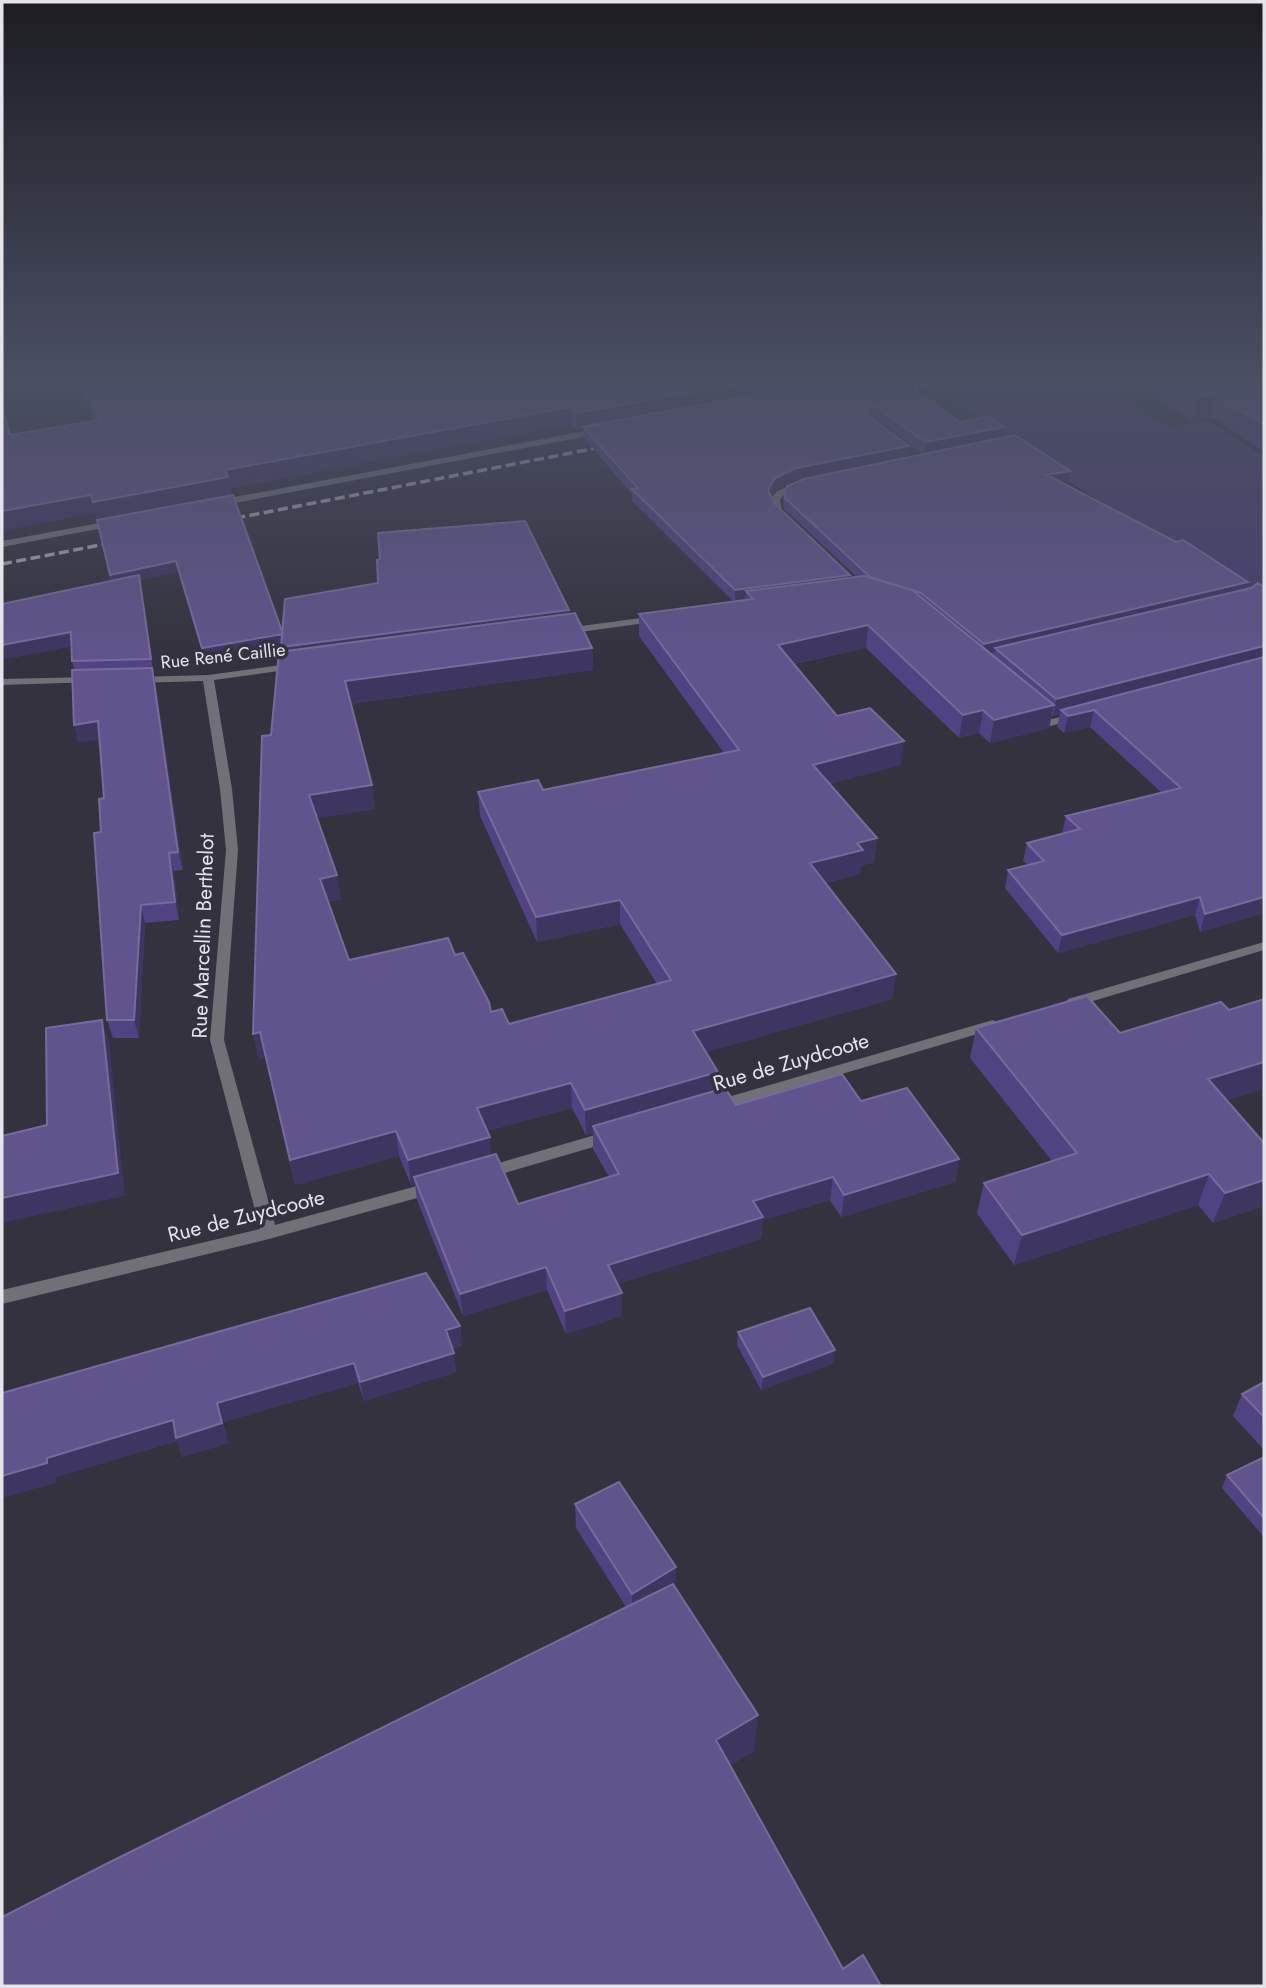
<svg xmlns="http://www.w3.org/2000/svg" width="1266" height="1988" viewBox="0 0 1266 1988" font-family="Jost,sans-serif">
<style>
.green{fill:#483e6f}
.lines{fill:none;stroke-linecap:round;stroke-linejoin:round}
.minor{fill:#717076;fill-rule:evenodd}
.rail{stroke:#a6a5ae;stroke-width:3.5;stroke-dasharray:10 4.5;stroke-linecap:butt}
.wall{fill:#514381;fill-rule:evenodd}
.shaded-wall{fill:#3f3561}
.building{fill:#61548c;stroke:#766b9b;stroke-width:2}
.labels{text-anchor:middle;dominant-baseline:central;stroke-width:7;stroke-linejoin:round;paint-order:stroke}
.far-street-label{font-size:18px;fill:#e5e4eb;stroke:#34323e}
.street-label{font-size:21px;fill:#e5e4eb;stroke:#34323e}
</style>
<rect width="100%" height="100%" fill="#34323e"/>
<path class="green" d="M1055,378H1090L1169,427L1209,421L1264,456V605L1068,481L950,397Z"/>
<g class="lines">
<path class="minor" d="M601,428L604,429V433L219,506L214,503L219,500Z
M797,483L805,485L783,495L780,500L782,510L791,518L783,520L773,511L770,500L777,491Z
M116,520L121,523L119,525L2,547V541Z
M656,616L661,619L660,621L566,634L561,631L566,628Z
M296,663L301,666L300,668L214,680L232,789L238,850L224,1040L275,1225L435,1181L441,1183L443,1187L441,1191L435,1193L269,1239L2,1304V1290L260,1229L210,1040L226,850L220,789L203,681L138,683L133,680L138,677L208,675Z
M90,677L94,678V682L2,685V679Z
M1036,708L1052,719L1077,713L1083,716L1081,718L1050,726L1032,713V709Z
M1264,942V950L1073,1007L1066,1002L1068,999Z
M993,1020L1000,1025L998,1028L716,1111L711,1110L708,1106L711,1102Z
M609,1131L614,1133L617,1137L614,1141L484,1179L478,1177L476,1173L478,1169Z"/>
<path class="rail" d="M894,391L963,378
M221,521L612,445
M2,564L121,541"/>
</g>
<path class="wall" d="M74,378H899L960,422L1003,437L1070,471L1068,481L1062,482L1248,582L1246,589L1264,913L1200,932L1195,915L1058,953L1005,888L1008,870L1028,865L1023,861L1027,843L1062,834L1066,816L1162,793L1090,727L1064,733L1057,727L1060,714L1053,716L1052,715L1049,728L990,743L979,733L959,738L866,648L794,664L837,716L904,741L900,765L829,784L877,838L874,862L861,866L860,874L825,883L896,974L892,999L706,1052L718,1072L717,1090L736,1105L861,1101L959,1159L955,1182L841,1217L830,1200L763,1220L761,1239L617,1284L622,1293V1316L566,1334L547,1290L463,1316L417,1200L415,1184L411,1185L399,1156L295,1185L265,1057L258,1059L271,735L281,652V647L204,659L178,572L140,580L183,870L174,871L179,920L145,923L139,1038H113L107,1020L101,832L104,798L100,739L78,742L74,669L72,661L111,581L95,513V421ZM872,419H876L923,454L908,457L909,446ZM571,424L577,430L583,429L584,438L632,494V501L733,601L639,614V636L724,753L543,790L478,792L480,816L537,942L620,924L657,984L509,1024L491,1012L455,955L349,960L328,902L341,899L317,818L375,809L350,704L593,670L592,648L570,614L380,559L378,583L282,633L231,495L230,488ZM839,471L784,493L783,503L784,509L857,577L850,578V575L774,503L771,496L775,490L795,480ZM572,1108L586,1135L593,1133V1149L609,1177L518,1204L491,1155L487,1131Z
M1123,378H1264V451L1210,417L1192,421Z
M1229,1010L1227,1101L1264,1143V1206L1213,1223L1198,1205L1014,1265L977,1213L984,1183L1052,1161L970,1058L976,1028L1120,1033Z
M460,1326L462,1346L453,1349L456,1372L364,1401L358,1383L223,1422L228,1443L182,1457L177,1441L56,1477L55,1483L2,1393Z
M738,1332L834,1363L761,1390L737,1345Z
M1264,1382V1450L1233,1416L1242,1394Z
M1264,1457V1537L1222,1488L1227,1475Z
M575,1504L676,1567L675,1587L754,1751L730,1765L843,1969L881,1986H2L626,1607L576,1528Z"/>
<path class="shaded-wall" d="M775,378H867L583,427V429L577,430L576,413Z
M1215,395L1210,417L1192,421L1197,398Z
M571,407V424L230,488L231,495L97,520L95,513L2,531V511Z
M1005,427L1003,438L924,454L925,442Z
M909,446L908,458L795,480L775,490L768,502V490L775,478L796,468Z
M1070,471L1068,481L1046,485L1047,475Z
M176,561L178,572L140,580L154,673L151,659L113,586L110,575Z
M850,575L849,588L753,599L746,591L745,602L735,603V590Z
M1248,582L1245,593L995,648V652L982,655L984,644Z
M569,610L570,625L283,662L281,647Z
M868,625L866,648L777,667L778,645Z
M71,632L74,646L2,660V645Z
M283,634L284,646L204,659L202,648Z
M1264,646V658L1061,710L1060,714L1053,716L1056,699Z
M592,648L593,670L348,704L345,681Z
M152,668L156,685L183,870L178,852Z
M1054,705L1049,728L990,743L994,720Z
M983,710L979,733L959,738L963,715Z
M1094,710L1090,727L1064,733L1068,716Z
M98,721L103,738L78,742L74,725Z
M904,741L900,765L810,789L813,765Z
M372,785L375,809L313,819L309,795Z
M877,838L874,862L861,866L860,874L808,887L810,863L857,843Z
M169,853L174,871L179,920L175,902Z
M337,875L341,899L324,903L320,879Z
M1200,897L1195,915L1058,953L1062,935Z
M1264,897V913L1200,932L1205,914Z
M620,900V924L537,942L536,917Z
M141,905L145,923L139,1038L134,1020Z
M896,974L892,999L692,1056L693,1031Z
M102,1020L109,1042L125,1196L2,1223V1198L118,1173Z
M260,1032L265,1057L258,1059L253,1034Z
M1264,1062V1089L1198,1110L1208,1079Z
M718,1072L716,1097L593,1126V1133L586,1135L585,1110Z
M571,1083L572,1108L479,1133L477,1108Z
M396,1131L399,1156L295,1185L290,1160Z
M490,1137L492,1162L414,1177L415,1184L411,1185L408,1160Z
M959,1159L955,1182L841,1217L844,1195Z
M1209,1174L1198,1205L1014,1265L1022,1235Z
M833,1177L830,1200L763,1220L761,1239L608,1287V1265L753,1201Z
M1264,1180V1206L1213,1223L1225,1193Z
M546,1267L547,1290L463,1316L460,1294Z
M622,1293V1316L566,1334L565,1311Z
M460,1326L462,1346L449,1350L446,1330Z
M835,1350L834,1363L761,1390L763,1377Z
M454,1353L456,1372L364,1401L360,1382Z
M354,1363L358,1383L223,1422L228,1443L182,1457L177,1441L56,1477L55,1483L2,1498V1476L47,1458L217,1403Z
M676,1567L675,1591L632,1617V1594Z
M758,1715L754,1751L713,1775L716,1740Z"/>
<path class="building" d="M79,378H775L576,413L571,407L225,470L228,477L93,502L91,495L2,511V405L10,435L100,420Z
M842,378H899L960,422L988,416L1005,427L925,442L877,407H869L866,410L868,416L909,446L796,468L775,478L768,490L774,503L850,575L735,590L632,489L638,488L583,427Z
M1164,378H1264V424L1215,395L1197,398Z
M1015,435L1070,471L1047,475L1176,542L1183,540L1248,582L984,644L921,593L870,577L785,498L784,493L787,486L804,479Z
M233,495L283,634L202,648L176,561L110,575L97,520Z
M525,521L569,610L281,647L285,599L378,583L377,560L380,559L378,533Z
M139,575L151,659L72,661L71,632L2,645V604Z
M864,576L912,590L1054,705L994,720L983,710L963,715L868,625L778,645L837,716L870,708L904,741L813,765L877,838L857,843L863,850L810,863L896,974L693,1031L718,1072L585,1110L571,1083L477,1108L490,1137L408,1160L396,1131L290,1160L260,1032L253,1034L262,736L271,735L279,652L575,613L592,648L345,681L372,785L309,795L337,875L320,879L349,960L448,938L455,955L463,953L489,1002L491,1012L502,1009L509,1024L671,980L620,900L536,917L478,792L538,780L543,790L739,750L639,614L753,599L746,591Z
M1258,583L1264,587V646L1056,699L995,648L1251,588Z
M1264,657V897L1205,914L1200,897L1062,935L1008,870L1044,861L1027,843L1080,829L1066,816L1181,788L1094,710L1068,716L1061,710Z
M152,668L178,852L169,853L175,902L141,905L134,1020H107L94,833L101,832L99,799L104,798L98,721L74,725L72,670Z
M1087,996L1120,1033L1221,1002L1229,1010L1264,999V1062L1208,1079L1264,1143V1180L1225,1193L1209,1174L1022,1235L984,1183L1077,1153L976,1028Z
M102,1020L118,1173L2,1198V1136L47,1125L46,1028Z
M842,1074L861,1101L907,1088L959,1159L844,1195L833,1177L753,1201L763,1217L608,1265L622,1293L565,1311L546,1267L460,1294L414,1177L496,1154L518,1204L619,1174L593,1126L725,1088L736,1105Z
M426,1273L460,1326L446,1330L454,1353L360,1382L354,1363L217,1403L222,1423L176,1438L173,1420L47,1458V1463L2,1476V1393Z
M810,1308L835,1350L763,1377L738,1332Z
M1264,1382V1417L1242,1394Z
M1264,1457V1518L1227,1475Z
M619,1482L676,1567L632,1594L575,1504Z
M673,1584L758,1715L716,1740L843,1969L863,1955L881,1986H2V1917L108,1863Z"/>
<linearGradient id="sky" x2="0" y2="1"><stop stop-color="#1d1c22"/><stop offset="0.58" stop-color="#4a4f63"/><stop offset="1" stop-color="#4a4f63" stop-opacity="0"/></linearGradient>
<rect width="1266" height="656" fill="url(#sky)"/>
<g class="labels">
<g class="far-street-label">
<text transform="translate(223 656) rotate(-6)">Rue René Caillie</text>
</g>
<g class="street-label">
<text transform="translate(203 936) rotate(-88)">Rue Marcellin Berthelot</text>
<text transform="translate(791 1062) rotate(-16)">Rue de Zuydcoote</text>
<text transform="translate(246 1216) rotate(-14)">Rue de Zuydcoote</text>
</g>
</g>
<rect width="1266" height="1988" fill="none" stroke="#e5e4eb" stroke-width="7"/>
</svg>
